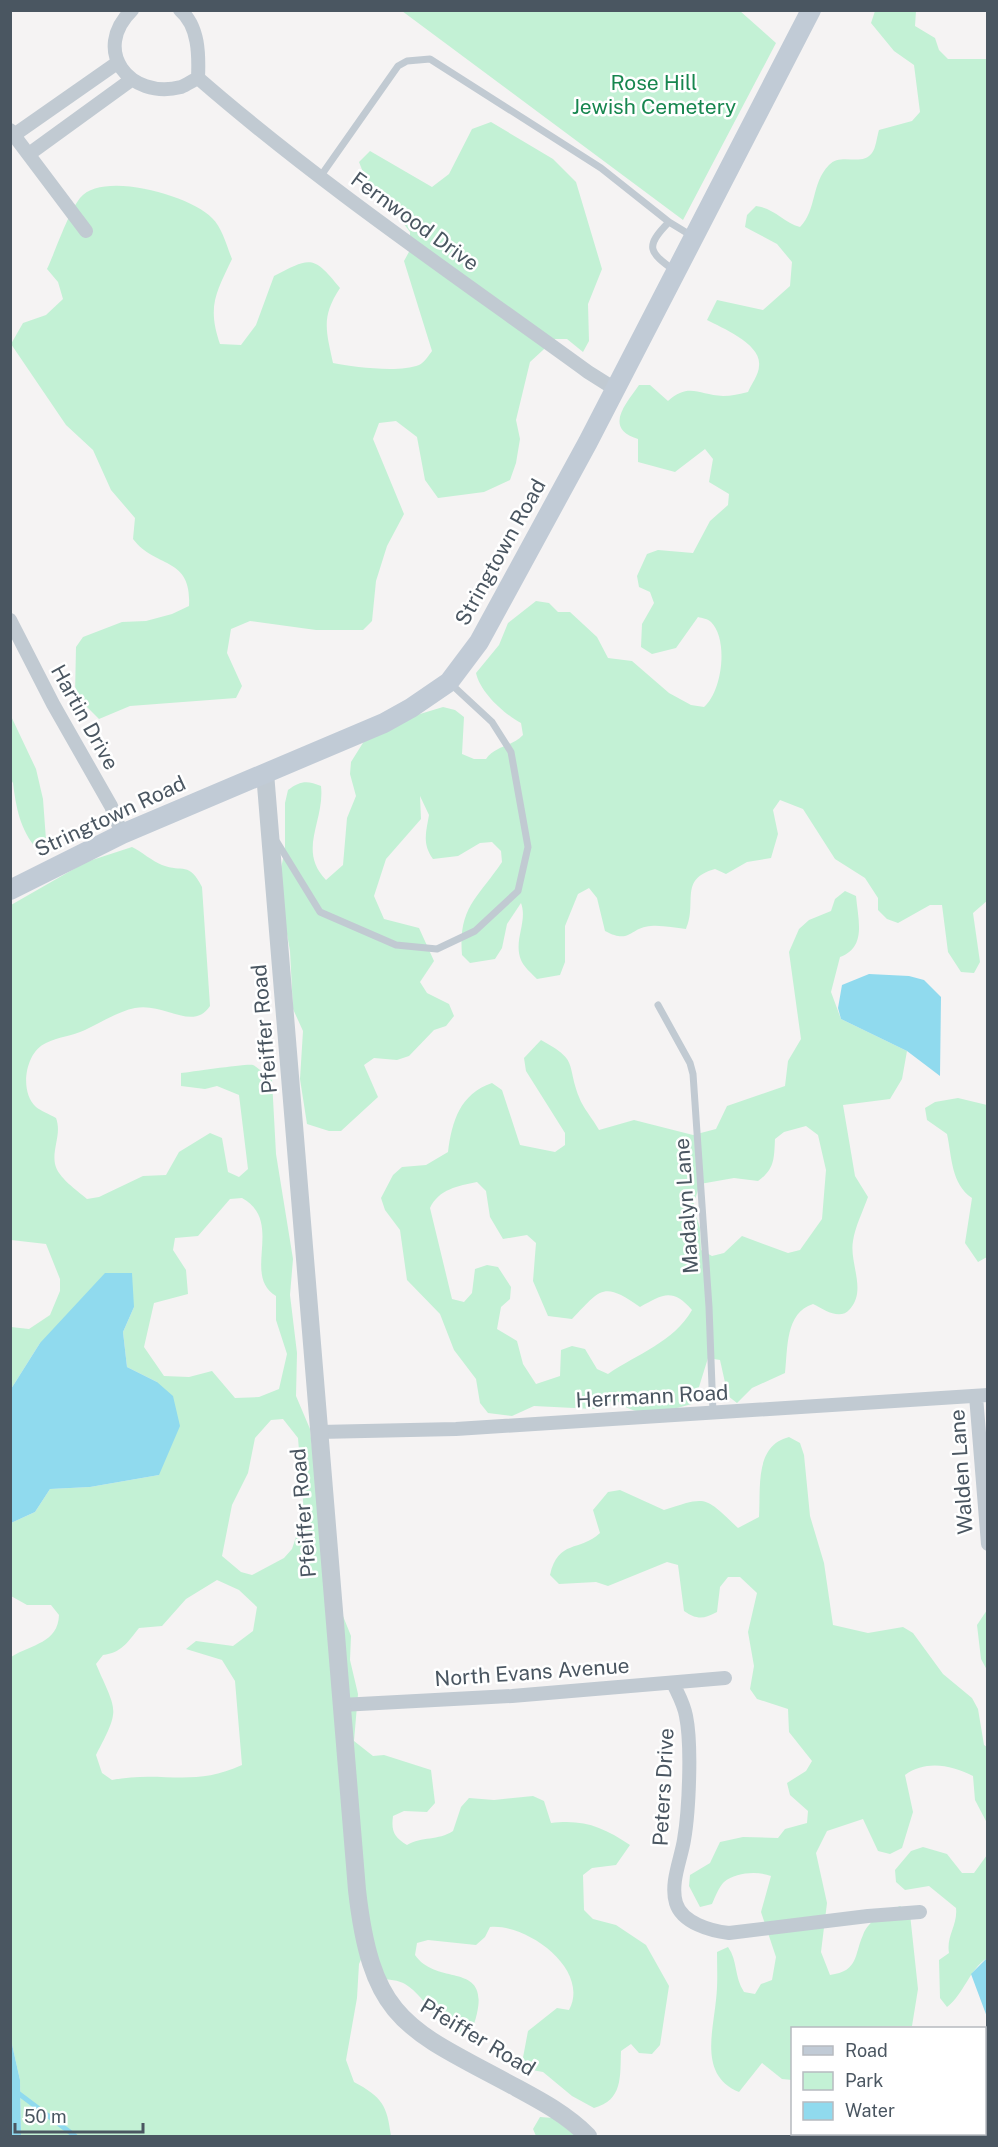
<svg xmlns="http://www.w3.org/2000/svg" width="998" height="2147" viewBox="0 0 998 2147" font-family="'Public Sans',sans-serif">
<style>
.green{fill:#c3f1d5;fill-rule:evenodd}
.water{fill:#90daee}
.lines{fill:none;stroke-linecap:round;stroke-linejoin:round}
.stream{stroke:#90daee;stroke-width:5}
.service{stroke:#c1cad2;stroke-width:7}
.minor{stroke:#c1cad2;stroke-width:14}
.tertiary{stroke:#c1cad2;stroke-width:18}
.secondary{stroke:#c1cbd6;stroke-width:20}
.labels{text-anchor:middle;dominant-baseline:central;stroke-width:5;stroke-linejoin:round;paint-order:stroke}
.park-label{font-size:21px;fill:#17864f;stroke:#fff}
.street-label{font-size:21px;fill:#4a5661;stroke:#fff}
</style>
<rect width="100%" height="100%" fill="#f5f3f3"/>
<path class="green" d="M402,11H740L776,43L683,220Z
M875,11H916L915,26L935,38L939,50L948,59H987L988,900L973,913L980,962L974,973L961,972L948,952L942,905H930L898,923L887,919L878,910V898L865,878L835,859L803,809L780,800L773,810L778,834L771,858L747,862L726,874L715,869C678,879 698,903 686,929C675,928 662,925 651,926C630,927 631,945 605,931L597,898L589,888L578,894L565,926V962L560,975L537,979C532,974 523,966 521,960C513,940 528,922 521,903L507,924L502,948L495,959L470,963L462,955C458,907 478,898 502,862L501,851L492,842L480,843L458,856L433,859C422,844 426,832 429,815L420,796L421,819L386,859L374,896L384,919L419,928L434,961L420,982L427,993L449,1004L454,1016L446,1026L434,1030L409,1056L397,1060L374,1058L364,1065L378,1097L341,1131H329L307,1124L300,1079L303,1031L293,1009L290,951L278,883L285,849V803L288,790C300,781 307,780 321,786C325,821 297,850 326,880L343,865L347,818L356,796L350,774L351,762L366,738L397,721L443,707L455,710L464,717L462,754L474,759H486C496,745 512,747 523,735L521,723C504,714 480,692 476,673L499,645L508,623L536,601L549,603L558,612H570L597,637L608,658L632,661L669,693L691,705L704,707C722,692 729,640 711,622C708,619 702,618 698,617L676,648L652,654L641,647L642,624L654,603L650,592L639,587L637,576L647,554L658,550L693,553L710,521L728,505L729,494L709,482L713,459L705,449L675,472L638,462V439C603,428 626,404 639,385H650L668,401C689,382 699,395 723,396C731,396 740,394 748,392C751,385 759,374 759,366C762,344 722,328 707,320L717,300L763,310L790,286L792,262L777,244L745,227L747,215L756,206C774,208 783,222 800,227C817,210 811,183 829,165C841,152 862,167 872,153C876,148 877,136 879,130L912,121L920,112L914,65L894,51L871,23Z
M491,122L553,159L576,182L602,269L588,304L589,341L583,352L567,339H555L530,362L516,420L520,439L516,463L510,480L484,492L438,498L425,480L417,437L396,421L379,423L373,439L404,514L387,546L376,581L372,621L363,630H316L250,621L231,629L227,653L242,686L236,698L130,706L99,719L75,695L76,647L83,637L122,622L146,621L172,614L189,606C192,556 156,569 133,539L135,518L111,490L93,450L66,425L11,344L23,323L46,315L63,299L58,282L47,269C56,250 68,213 80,198C103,170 191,196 212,218C222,227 227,247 232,259C216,293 207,306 220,344L241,345L256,325L274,276C311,257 313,255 340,288C321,317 326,330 333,363C353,367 399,373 419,365C424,363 429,355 432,351L404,261L410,250V232L385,199L368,185L359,162L370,151L432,187L449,174L472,129Z
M10,714L36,769L43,799L46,840L37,849C20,830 16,807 13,783L11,780Z
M132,847C142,852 152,861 162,865C183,873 189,861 202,887L210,1006C193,1032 164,1002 135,1008C119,1011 100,1023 85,1030C72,1036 58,1037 46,1043C25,1052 19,1092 36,1107C41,1111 49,1114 56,1118C62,1134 52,1148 55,1164C58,1178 77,1190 87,1199L99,1197L143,1176L166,1175L179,1152L210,1133L222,1138L228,1172L239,1177L248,1169L239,1095L217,1086L205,1089L181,1086V1073C191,1072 249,1063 253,1065C259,1068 266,1076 272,1080L276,1154L293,1259L290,1295L297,1353L296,1396L310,1429L325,1571L351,1636L350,1660L358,1694L354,1741L373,1756L384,1755L431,1770L435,1803L427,1812L404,1811L393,1816C391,1831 394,1837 407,1845C422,1836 438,1841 453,1831L461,1807L469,1798L494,1800L533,1796L544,1801L551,1823C584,1819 603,1827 630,1845L616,1865L592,1868L583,1875L584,1910L593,1919L616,1925L646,1945L669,1986L660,2045L652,2054L639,2053L631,2044L621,2051C620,2077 623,2100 594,2108L572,2096L543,2072L521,2068L528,2031L557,2008L569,2010C591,1969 526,1923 490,1927L485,1937L476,1945L428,1940L417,1943L415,1955C439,1990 500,1955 471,2033C438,2036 430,1999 405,1984C399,1980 388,1980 381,1978L364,1953L359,1964L357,1998L346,2060L354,2082C382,2097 387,2105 391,2136H21L20,2080L11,2040V1657C32,1644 58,1643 59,1615L51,1605H27L11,1596V1523L35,1512L50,1489L90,1487L159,1475L157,1382L127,1367L123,1332L134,1307L40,1343L11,1389V1327L29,1329L50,1315L60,1291V1279L46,1244L11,1240V905L86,862ZM242,1198C285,1222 241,1275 276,1296V1320L287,1354L279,1389L259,1397L235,1398L212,1371L189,1377L164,1376L144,1347L154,1303L188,1294L186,1270L173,1250L175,1238L198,1236L230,1199ZM283,1419L298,1438L304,1513L292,1549L284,1558L252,1575L241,1572L222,1556L232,1505L248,1473L255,1438L271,1420ZM217,1580L239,1590L257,1607L253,1631L233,1646L196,1641L186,1649L222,1660L235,1681L242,1765C192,1788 162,1770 112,1780L102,1773L96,1755C121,1707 117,1713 96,1664L103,1655C121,1653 128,1642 139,1628L162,1626L186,1599Z
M845,891L856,896C858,920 867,947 840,957L831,992L841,1019L907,1051L902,1079L890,1099L843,1105L855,1176L868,1197C863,1211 855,1227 853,1241C849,1263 867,1290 850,1309C840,1321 825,1310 813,1304C785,1313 788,1348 785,1373L752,1388L737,1403L728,1396L720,1360L708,1358L694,1403C670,1411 632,1420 616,1399L594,1409L534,1406L512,1416L488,1413L480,1403L476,1379L454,1350L440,1314L407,1280L400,1230L385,1210L381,1198L393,1175L402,1167L426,1165L448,1152C452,1121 460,1094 492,1083L502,1090L520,1145L555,1152L565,1145V1133L526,1071L524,1058L541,1040C579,1061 566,1062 579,1097C583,1108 593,1119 599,1130L634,1120L693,1135L716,1129L727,1106L785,1086L788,1061L801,1039L789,952L799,929L809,920L831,911L835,899ZM806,1126L818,1135L826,1170L822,1219L800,1250L788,1253L742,1236L724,1253L712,1256L701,1250L700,1228L693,1206L700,1184L734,1178L758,1181C775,1169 774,1158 775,1139L784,1132ZM477,1182L486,1191L490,1217L503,1239L527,1235L536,1243L533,1281L548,1316L572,1319C601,1289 603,1281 640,1307C662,1295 672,1287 692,1310C674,1342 637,1354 608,1374L597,1369L585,1349L572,1346L561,1350L560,1376L536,1384L523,1364L517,1341L497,1329L501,1307L510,1299L511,1287L498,1267L487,1265L475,1269L472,1293L464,1302L452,1299L430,1208C439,1189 458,1186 477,1182Z
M958,1098L987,1105V1257L978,1262L965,1243L972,1198C951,1184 952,1157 947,1134L927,1120L925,1108L935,1102Z
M789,1437L800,1443L804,1455L810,1516L824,1563L833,1625L868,1633L903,1627L913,1633L943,1674L972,1698L978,1709L984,1745L987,1747V1823L975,1800L973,1776C951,1765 926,1760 905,1775L913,1812L902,1848L890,1854L878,1851L863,1819L827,1831L816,1853L827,1903L821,1952L830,1975C859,1971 854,1955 863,1935C869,1919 885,1913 900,1906L910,1914L918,1989L912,2026L792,2028V2080L782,2079L762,2063L739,2092C699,2076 713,2032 716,2000C718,1984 717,1968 717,1952L728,1947C738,1961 734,1977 744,1992L755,1994L761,1984L772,1980L776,1957L761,1912L771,1876C758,1871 736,1872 724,1882C719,1887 715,1897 712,1904L700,1907L689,1886L690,1875L710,1863L720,1842L743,1837L778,1838L785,1829L807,1823L808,1811L790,1795L787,1783L806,1771L812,1761L789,1732L788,1709L757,1699L750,1689L754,1666L748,1632L757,1593L740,1577H728L720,1587L717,1612C704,1619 697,1620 684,1611L678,1565L667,1562L608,1586L596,1582L559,1584L550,1575C558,1539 580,1552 600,1533L593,1510L608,1492L620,1490L664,1510C708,1496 704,1496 738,1528L759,1517C761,1488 754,1446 789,1437Z
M987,1610V1670L981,1659L977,1625Z
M923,1847L947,1854L962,1873H974L987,1855V1958C969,1970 964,1994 947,2007L940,1998L939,1960L949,1953C946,1936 958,1925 956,1908L929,1886L905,1890L896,1882L895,1870L911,1851Z
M540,2117L553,2118L576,2136H536L533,2129Z"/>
<path class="water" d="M869,974L909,976L924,980L941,997L940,1076L907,1051L841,1019L838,1008L842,985Z
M105,1273H132L134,1307L123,1332L127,1367L157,1382L173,1396L180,1426L159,1475L90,1487L50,1489L35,1512L11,1523V1389L40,1343Z
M987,1958H988L987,2017L971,1974Z
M11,2040L20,2080L21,2136H11Z"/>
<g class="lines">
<path class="stream" d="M10,2087L75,2136"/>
<path class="service" d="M320,177L398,66L407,61L430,59L601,168L669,222L692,236
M669,222C644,247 649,252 675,271
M277,842L320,912L396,945L437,949L475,931L518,891L528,847L511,752L492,722L451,684
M658,1005L690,1063L693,1074L709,1307L713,1413"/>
<path class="minor" d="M132,10C91,50 129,100 181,87C186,85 192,81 198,78
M180,10C199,26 199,55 198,78
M198,78C321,185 456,276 588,372L615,389
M10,130L86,231
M14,135L117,63
M29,154L131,80
M10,620L53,704L111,806L122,834
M976,1396L988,1544
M319,1432L456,1429L988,1395
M673,1683C678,1694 684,1704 686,1716C692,1745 689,1811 684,1840C681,1859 670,1883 676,1903C682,1923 711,1931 729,1933L868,1916L920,1912
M341,1705L512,1696L725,1678"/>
<path class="tertiary" d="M265,773L357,1890C372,2023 408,2029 517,2088C543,2102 567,2115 588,2136"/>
<path class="secondary" d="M10,890L122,834L384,723L411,708L449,682L479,642L588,442L811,10"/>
</g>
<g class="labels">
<g class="park-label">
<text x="654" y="82">Rose Hill<tspan x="654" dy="24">Jewish Cemetery</tspan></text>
</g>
<g class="street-label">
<text transform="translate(415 221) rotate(36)">Fernwood Drive</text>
<text transform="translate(500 552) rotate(-61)">Stringtown Road</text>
<text transform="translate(85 717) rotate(61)">Hartin Drive</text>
<text transform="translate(110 816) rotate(-25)">Stringtown Road</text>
<text transform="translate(264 1029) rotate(-95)">Pfeiffer Road</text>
<text transform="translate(686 1206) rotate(-94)">Madalyn Lane</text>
<text transform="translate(652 1396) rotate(-3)">Herrmann Road</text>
<text transform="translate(961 1472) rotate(-94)">Walden Lane</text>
<text transform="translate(303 1513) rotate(-95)">Pfeiffer Road</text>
<text transform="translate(532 1672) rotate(-4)">North Evans Avenue</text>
<text transform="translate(663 1787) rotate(-87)">Peters Drive</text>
<text transform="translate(478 2037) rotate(31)">Pfeiffer Road</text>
</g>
</g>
<rect width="998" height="2147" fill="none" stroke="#4a5661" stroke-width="24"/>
<rect x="791" y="2027" width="195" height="108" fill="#ffffff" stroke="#b7bbc0" stroke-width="1.5"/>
<rect x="803" y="2046" width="30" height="9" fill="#c1cbd6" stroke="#b7bbc0" stroke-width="1.5"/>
<text x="845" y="2057" font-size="18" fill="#4a5661">Road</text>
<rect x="803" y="2072" width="30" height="18" fill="#c3f1d5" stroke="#b7bbc0" stroke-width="1.5"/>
<text x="845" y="2087" font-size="18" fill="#4a5661">Park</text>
<rect x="803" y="2102" width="30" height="18" fill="#90daee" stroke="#b7bbc0" stroke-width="1.5"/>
<text x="845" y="2117" font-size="18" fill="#4a5661">Water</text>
<path d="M15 2123v9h128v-9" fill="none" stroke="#4a5661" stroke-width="3"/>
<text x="24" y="2123" font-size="18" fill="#4a5661" stroke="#ffffff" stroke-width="4.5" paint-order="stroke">50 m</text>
</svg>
